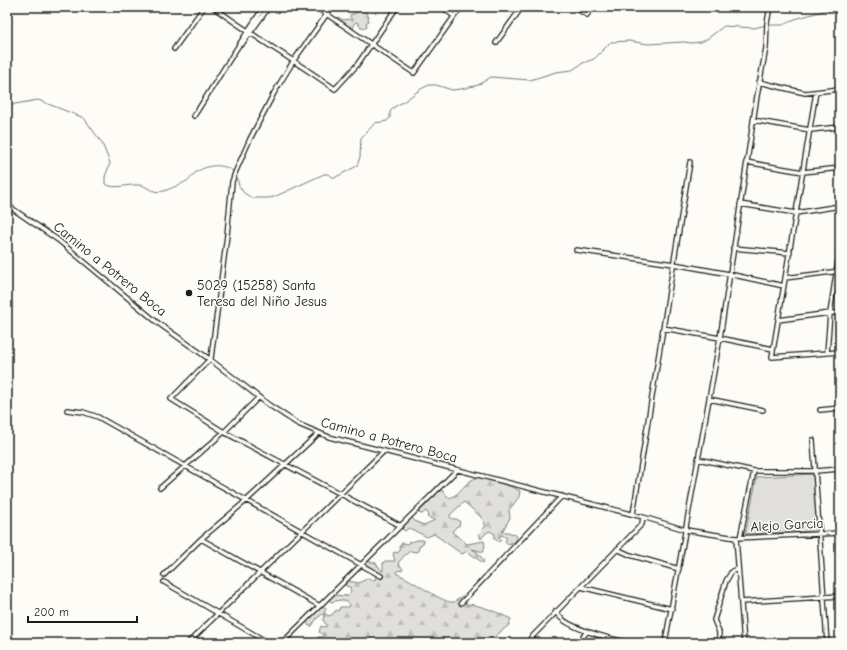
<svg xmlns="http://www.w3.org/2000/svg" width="847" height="650" viewBox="0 0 847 650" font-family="'Comic Neue',sans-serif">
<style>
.forest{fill:url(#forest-firs);stroke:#7e7e7c}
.pitch{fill:#e0dfdb;stroke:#7e7e7c}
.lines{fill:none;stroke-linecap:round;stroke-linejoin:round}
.stream{stroke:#797876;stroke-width:1}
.street-casing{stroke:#1c1c1c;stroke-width:6}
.street{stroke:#fdfcf7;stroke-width:3.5}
.poi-dot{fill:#1c1c1c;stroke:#fdfcf7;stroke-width:1.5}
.labels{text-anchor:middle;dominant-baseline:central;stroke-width:3;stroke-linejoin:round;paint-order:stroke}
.street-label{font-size:14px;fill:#1c1c1c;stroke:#fdfcf7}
.poi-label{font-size:14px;fill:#1c1c1c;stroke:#fdfcf7;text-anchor:start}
</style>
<defs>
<pattern id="forest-firs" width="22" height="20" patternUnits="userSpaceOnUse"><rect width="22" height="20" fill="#e0dfdb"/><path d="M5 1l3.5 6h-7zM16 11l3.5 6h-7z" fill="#c0bfbb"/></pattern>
</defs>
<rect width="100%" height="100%" fill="#fdfcf7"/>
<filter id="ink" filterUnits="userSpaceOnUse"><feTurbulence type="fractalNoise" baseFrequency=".025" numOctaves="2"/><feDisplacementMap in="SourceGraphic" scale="8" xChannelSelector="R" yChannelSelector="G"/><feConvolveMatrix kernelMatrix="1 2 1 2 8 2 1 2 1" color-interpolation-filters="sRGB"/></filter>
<g filter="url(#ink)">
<path class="forest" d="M359,7H367L364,10L369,17L368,19L369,21L366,23L367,27L365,29L363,27H360L358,23L356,22L353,25L354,31L337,20V18L338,17L343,20L348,19L353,21L350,17V15L356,13Z
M479,477L510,486L520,491L519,497L509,510L510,518L502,532H508L516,535L517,538L515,542L508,544L505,541L507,538L502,535L499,537L501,540L499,542L494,538L495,534L490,531L486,533L481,539L479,533L485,527V523L480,516L464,502L450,515V517L453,519H457L460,522L459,526H457L452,532L467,544L484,541L485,546L483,552L472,549L477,552L484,561L483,563L467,551L462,554L434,534L427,537L409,528L405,531L402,529L405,523L412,518L416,522L424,525L435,520L427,517L429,515L426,511L422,514L418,513L428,503L437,492L442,490L447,496L450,498C461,494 465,480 479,477Z
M417,540H423L424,542L419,547L418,551L416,552L410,551L404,556L398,563L403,569L402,571L399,570L396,572L397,574C411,578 444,605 454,602C456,601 460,598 462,596L464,597L466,600V604C482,605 496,612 511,619L509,625L487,643H335L319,640L318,637H321L324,635L319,632L321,626L324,627L327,626L323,620L324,616L323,614L317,618L312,626H309L306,621C312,615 317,607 325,607L326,609L324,613L329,616L333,614L335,611L339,610L340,607H348L350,606L348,602L340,600L331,602L329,599L333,595L347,596L351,592L350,587L346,586L345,583L348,581L359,583L368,578L373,580L376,579L374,571L366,564L368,561L376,563L382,571H383V563L385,561H395L393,554L394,552L398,553L400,549L399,547L402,543L408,544L409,541L411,542Z"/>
<path class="pitch" d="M813,474L817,531L745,534L757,477Z"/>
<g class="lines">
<path class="stream" d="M769,25H783L795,19L837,7
M7,108L15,104L38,100L84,118L102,143L110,163L105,177V184C116,190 126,184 138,185C149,185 149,194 164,191C168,190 185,182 189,180C191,178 192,175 195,173C206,165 223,162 234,172
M236,174L239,186L244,193L252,198H268L274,197L324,174H328L334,178L357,166L360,157L361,138L375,123L387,121L390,118V112L394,107L403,102L421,89L429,85H436L452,90L461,89L478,85L491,77L530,80L556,72L572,70L583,63L594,59L611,42L629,41L648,44L684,42L691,43L701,42L707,39L724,26L754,28L766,25"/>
<defs>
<path id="street" d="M213,7C253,36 295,61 335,89L357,65L397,7
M316,7L414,73L461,7
M332,7L294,60L274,93L250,139L235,173L232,182L227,235L211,358L171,399L224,432L401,526
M442,7L454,16
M574,7L587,15L592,7
M496,43L522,7
M242,44L269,7
M174,49L204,7
M759,82L805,93L840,89
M816,92L772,357L840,352
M194,116C217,80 240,42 264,7
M753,120L810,130L840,127
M746,162L803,172L840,168
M740,204L796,213L840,206
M7,205L58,240L158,323L212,361L269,405L298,424L329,437L643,517L686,530L736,538L840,533
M733,248L790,253
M576,250L674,264L729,274L784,286
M785,278L840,271
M778,320L830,313H840
M663,328L720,338L773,349
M827,353L830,313L840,248
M709,399L763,410
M67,410L83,412L98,417L381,576
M820,410L840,408
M813,440L827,643
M698,459L754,471H815L840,469
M160,488L224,432L259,397
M633,514L690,162
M736,538L744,643
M740,538L754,471
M201,539L320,606
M617,549L630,555L679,569
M164,575L201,539L247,500L319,433
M164,582L269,643
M581,587L672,609
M741,602L840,596
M461,603L562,496
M556,611C561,628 613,639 629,643
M188,643L384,451
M282,643L457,470
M526,643L642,524L643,517
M579,643L587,631
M665,643L720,338L757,96L766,48L767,23L770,7
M719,643V632L714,620L726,581L732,571L738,569"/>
</defs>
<use href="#street" class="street-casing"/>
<use href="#street" class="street"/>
</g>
</g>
<circle class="poi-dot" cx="189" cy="293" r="4"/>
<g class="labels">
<g class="street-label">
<text transform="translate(110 269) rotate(39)">Camino a Potrero Boca</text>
<text transform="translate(389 440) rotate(15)">Camino a Potrero Boca</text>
<text transform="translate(787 525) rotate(-3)">Alejo Garcia</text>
</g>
<g class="poi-label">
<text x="197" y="285">5029 (15258) Santa<tspan x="197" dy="16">Teresa del Niño Jesus</tspan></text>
</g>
</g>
<rect width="847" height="650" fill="none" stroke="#fdfcf7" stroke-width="24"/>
<rect x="12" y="12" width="823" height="626" fill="none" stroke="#1c1c1c" stroke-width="1.5" filter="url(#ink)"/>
<path d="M28 616v6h109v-6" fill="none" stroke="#1c1c1c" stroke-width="2"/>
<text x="34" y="616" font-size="12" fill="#1c1c1c" stroke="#fdfcf7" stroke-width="3" paint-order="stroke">200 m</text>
</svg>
